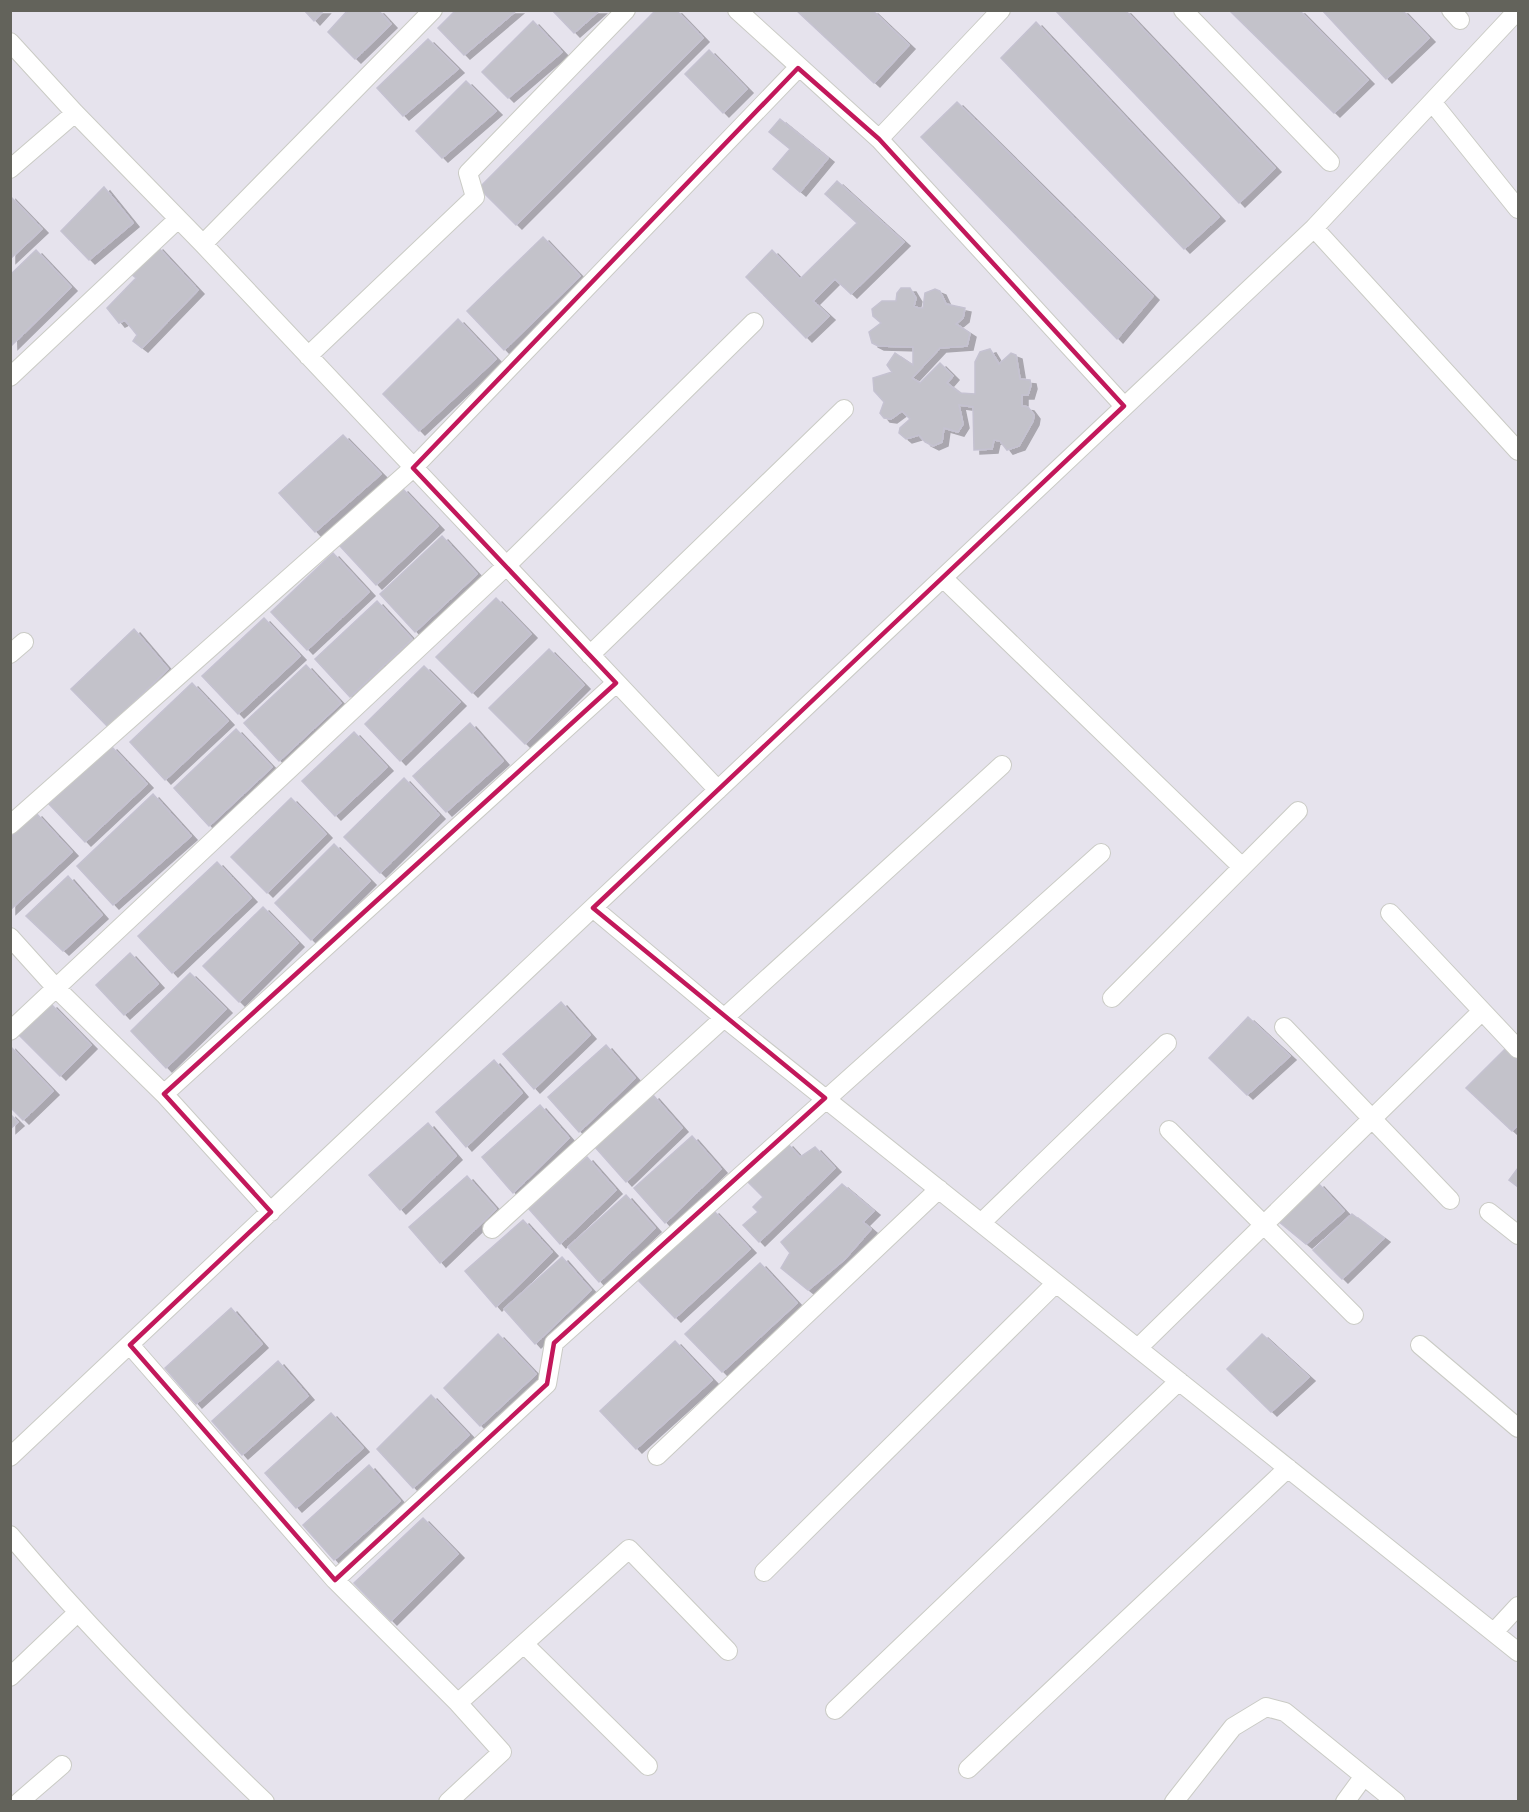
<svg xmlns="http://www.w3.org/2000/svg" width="1529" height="1812" viewBox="0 0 1529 1812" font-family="Raleway,sans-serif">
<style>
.building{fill:#c3c2ca;stroke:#c5c2d1;stroke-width:1.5;filter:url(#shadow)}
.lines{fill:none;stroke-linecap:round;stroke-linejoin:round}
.minor-casing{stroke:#cacbc5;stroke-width:20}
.minor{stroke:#fff;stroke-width:18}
.marked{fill:none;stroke:#c2185b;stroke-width:4.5;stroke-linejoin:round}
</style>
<defs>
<filter id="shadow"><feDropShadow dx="6" dy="4" stdDeviation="0" flood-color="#0004"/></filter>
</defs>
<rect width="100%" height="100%" fill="#e6e3ed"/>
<path class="building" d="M304,10H324L314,21Z
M348,10H378L391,24L355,59L328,32Z
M456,10H517L464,55L438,28Z
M552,10H600L574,33Z
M656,10H676L703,38L516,225L479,188Z
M796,10H872L909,45L874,83Z
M1055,10H1125L1275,168L1239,203Z
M1229,10H1299L1368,80L1334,113Z
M1322,10H1402L1429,38L1386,79Z
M533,21L562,52L508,98L482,72Z
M1036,22L1219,217L1184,249L1001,58Z
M428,39L458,69L403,116L377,88Z
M709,50L747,89L723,113L685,74Z
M466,81L496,111L442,158L416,131Z
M957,102L1153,296L1117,339L921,137Z
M780,119L828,158L800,192L773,169L790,149L769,132Z
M837,181L904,242L851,294L835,279L813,301L829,316L806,338L746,277L772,250L800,279L857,223L825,194Z
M104,187L133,223L89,260L61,231Z
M10,196L42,229L10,259Z
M543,237L580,276L504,350L467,311Z
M157,246L198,290L142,348L133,341L137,335L125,320L119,323L107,308L136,278L131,274Z
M36,250L71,287L12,345L10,275Z
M901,288H910L916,298L914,306L918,308H923L925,293L935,289L940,291L946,304L965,308L963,318L956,324L970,333L967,346L940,348L912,378L920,383L940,363L953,376L947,383L960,393L975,394V362L980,352L990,349L999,364L1011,353L1016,355L1020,379L1030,380L1031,385L1028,395H1022V406L1028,407L1034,415L1033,421L1019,446L1007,450L1000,441L994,440L992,449L974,450L973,407L959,405L963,424L958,432L944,428L942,442L933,446L925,442L919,435L906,439L899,433L900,428L910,419L902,411L891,419L884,418L880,413L884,402L874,391L873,378L892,372L887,365L895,353L913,365V347L878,346L872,343L869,332L881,323L873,316L872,309L882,301H896L897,293Z
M458,319L496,359L419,431L383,394Z
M343,435L381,474L315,532L279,493Z
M402,488L438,526L376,585L340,546Z
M442,536L477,574L415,632L380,594Z
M333,553L369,592L307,650L271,612Z
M496,598L531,634L472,693L436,657Z
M377,601L412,639L350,697L315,659Z
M264,618L300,656L238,714L202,676Z
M134,629L168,669L108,727L71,689Z
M549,649L584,685L525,744L489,708Z
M306,665L341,703L279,761L244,723Z
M424,666L460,702L400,761L365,724Z
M192,683L228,721L165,780L130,742Z
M470,723L503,761L446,812L413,776Z
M236,729L272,767L209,826L174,788Z
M354,732L387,767L335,816L302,781Z
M111,746L147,784L85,842L49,804Z
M404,778L439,815L380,873L344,837Z
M153,794L191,836L113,905L77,866Z
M291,798L326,834L267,893L231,857Z
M36,813L72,852L10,910V838Z
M334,844L370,881L311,940L275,903Z
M217,862L251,898L172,973L138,936Z
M68,876L102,915L63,951L26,916Z
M263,907L298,943L239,1002L203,966Z
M130,953L158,984L124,1015L96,985Z
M190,973L226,1009L166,1068L131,1031Z
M561,1002L590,1035L534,1089L503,1054Z
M51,1004L91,1045L60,1076L19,1035Z
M1248,1017L1290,1056L1247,1095L1209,1058Z
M606,1045L635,1078L579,1132L548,1097Z
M10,1046L53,1091L23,1120L10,1107Z
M1506,1048L1518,1061V1125L1512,1131L1466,1088Z
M494,1060L522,1093L466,1147L436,1112Z
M653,1095L682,1128L626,1182L595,1147Z
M540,1105L569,1138L513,1193L482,1157Z
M10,1114L18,1122L10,1129Z
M428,1123L456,1156L400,1210L369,1175Z
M692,1136L721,1169L665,1223L634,1188Z
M787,1143L800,1157L815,1147L835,1168L759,1242L743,1225L758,1212L753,1207L763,1197L748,1182Z
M587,1157L616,1190L560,1244L529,1209Z
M1518,1168V1187L1509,1180Z
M467,1176L496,1209L440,1263L409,1227Z
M1318,1183L1344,1211L1306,1244L1278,1221Z
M842,1184L874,1211L863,1222L871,1229L845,1259L808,1290L781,1268L790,1253L781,1242Z
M626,1195L655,1228L599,1282L568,1247Z
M713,1210L750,1249L675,1318L638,1280Z
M1352,1214L1384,1238L1342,1279L1313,1250Z
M523,1220L552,1252L496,1307L465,1271Z
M562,1257L591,1290L535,1344L504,1309Z
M760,1263L797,1303L722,1372L685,1334Z
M231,1308L262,1344L196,1404L165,1368Z
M498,1334L536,1374L480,1426L444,1388Z
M1262,1334L1309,1377L1271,1412L1227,1369Z
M675,1341L712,1380L636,1449L600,1411Z
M278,1361L308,1396L242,1455L212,1421Z
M431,1395L469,1435L413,1488L377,1449Z
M331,1413L363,1448L296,1508L265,1473Z
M369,1465L400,1501L334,1560L303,1525Z
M423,1518L458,1554L391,1621L354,1583Z"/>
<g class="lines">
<defs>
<path id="minor" d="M737,10L879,139L1124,406
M1183,10L1330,162
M1451,10L1460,20
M10,42L75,113L203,244L718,790
M1432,102L1518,209
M879,139L1001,10
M10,169L75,113
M1314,228L1518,451
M203,244L433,10
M308,356L475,197L468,173L626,10
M10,377L178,219
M943,578L1242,867
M10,654L24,642
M590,655L844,409
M10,825L413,468L798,68
M593,908L723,1017L1518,1652
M1390,913L1518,1049
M10,937L56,988L164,1094L271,1212
M1112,998L1298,811
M1284,1027L1450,1200
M10,1031L505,567L754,322
M164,1094L616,683
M1169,1130L1354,1315
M1489,1212L1518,1235
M981,1223L1167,1043
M492,1229L1002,765
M130,1345L335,1580L458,1703L502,1752L448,1802
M1420,1345L1518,1428
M1138,1348L1482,1011
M657,1456L939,1189
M10,1457L1314,228L1518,10
M10,1535C91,1631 175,1716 265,1802
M764,1572L1056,1283
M335,1580L547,1384L554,1343L1101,853
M1494,1632L1518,1606
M524,1644L648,1766
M10,1677L76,1614
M458,1703L629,1549L728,1651
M835,1710L1179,1381
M968,1769L1288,1468
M19,1802L62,1765
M1174,1802L1233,1727L1266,1707L1285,1712L1396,1802
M1345,1802L1364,1776"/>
</defs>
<use href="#minor" class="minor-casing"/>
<use href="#minor" class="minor"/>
</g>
<path class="marked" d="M798,68L879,139L1124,406L593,908L825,1098L554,1343L547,1384L335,1580L130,1345L271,1212L164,1094L616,683L413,468Z"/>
<rect width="1529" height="1812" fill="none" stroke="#63635b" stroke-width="24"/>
</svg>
